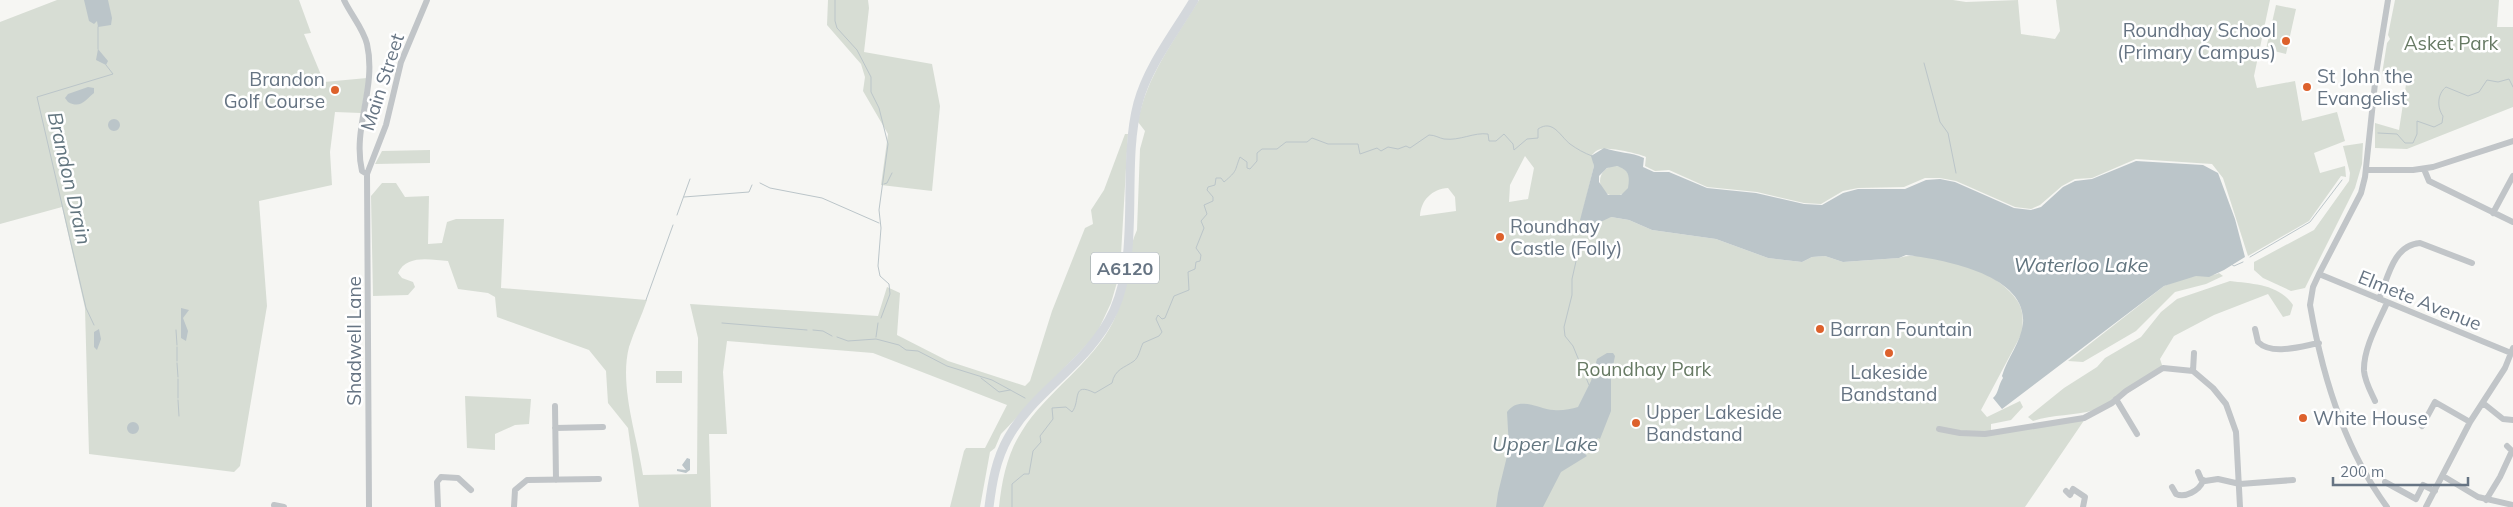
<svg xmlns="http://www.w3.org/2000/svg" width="2513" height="507" viewBox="0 0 2513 507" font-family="Mulish,sans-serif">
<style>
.green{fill:#d7ddd4;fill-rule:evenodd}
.water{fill:#bbc5c9;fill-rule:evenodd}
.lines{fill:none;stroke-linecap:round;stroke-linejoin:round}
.stream{stroke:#bbc5c9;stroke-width:1}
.minor{stroke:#c1c5c8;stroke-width:6}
.highway{stroke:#d4d8dc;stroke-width:9}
.poi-dot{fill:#dd612c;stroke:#fff;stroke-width:2}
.labels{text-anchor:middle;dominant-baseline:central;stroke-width:5;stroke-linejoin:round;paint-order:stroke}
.shield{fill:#fff;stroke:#949ea8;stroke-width:1}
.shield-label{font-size:18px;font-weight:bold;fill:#667483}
.poi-label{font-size:19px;fill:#667483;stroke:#fff;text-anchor:start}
.park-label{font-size:19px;fill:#677a64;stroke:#fff}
.street-label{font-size:19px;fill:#667483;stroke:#fff}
.water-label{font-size:20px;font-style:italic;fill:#62757f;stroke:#fff}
</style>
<rect width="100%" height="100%" fill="#f6f6f3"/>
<path class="green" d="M57,0H299L311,33L304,34L324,82L367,78L361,113L335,112L330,152L332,185L259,201L267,306L240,466L234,472L89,454L85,308L62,207L0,224V22Z
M828,0H868L869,8L864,52L932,64L940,106L932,191L881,185L888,134L863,91L865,77L861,64L827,25Z
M1199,0H1953L1966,2L2018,0L2021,34L2055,39L2060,31L2056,0H2270L2254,76L2257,88L2295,81L2302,121L2337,112L2345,141L2314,153L2320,173L2345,166L2346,177L2341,176L2309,221L2248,256L2223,178L2212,164L2136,159L2092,178L2075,179L2062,186L2040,205L2031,209L2015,207L1956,181L1940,178H1925L1904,187L1858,188L1843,191L1821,204L1804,203L1757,192L1707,187L1669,170L1655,171L1645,166L1646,157C1637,153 1605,146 1598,150C1595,151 1594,153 1592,155L1594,166L1581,219L1611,217L1629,220L1652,230L1716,239L1768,258L1802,262L1812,257L1825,256L1843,262L1899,258C1919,250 1967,265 1986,274C1996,279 2010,290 2016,299C2024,309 2023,321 2022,333L1981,410L1987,417L2020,401L2023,407L2011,420L1991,424V433L2085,419L2025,507H999C1002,480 1007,454 1022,431C1046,392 1092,364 1113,322C1127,293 1124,259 1137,230L1140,149L1145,131L1138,122C1146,77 1175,39 1199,0ZM1525,156L1534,168L1528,199L1509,202L1510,185ZM1448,188L1455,197L1456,211L1420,216C1421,200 1432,189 1448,188Z
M2395,0H2499L2497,27H2513V107L2407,149L2375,148V123L2399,130L2407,78L2382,74L2387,43L2390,39L2388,35Z
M2276,5L2296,9L2286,54L2266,49Z
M1125,134H1128L1120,272L1111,303L1096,335L1001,434L995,448L990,452L980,507H950L964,451L966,448H985L1007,405L873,353L727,341L723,372L727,434H709L711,507H639L628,428L608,403L606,371L589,350L497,317L495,297L488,293L458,289L448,261C431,260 407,254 398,273L402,278L413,282L415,287L408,295L373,296L371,196L382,183H396L405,197L429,196L428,244L442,243L447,222L456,219H504L501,288L647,300C642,315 634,331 629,347C619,386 637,436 643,475L697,474L698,338L690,304L878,316L887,287L900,293L897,335L948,361L1025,386L1030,381L1052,311L1085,228L1093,224L1091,210L1104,190Z
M2363,143L2362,164L2355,188L2305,288L2291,291L2263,278L2254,270V262L2314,230L2349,181L2350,173L2343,146Z
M430,150V163L375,164L382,151Z
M1600 181a15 15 0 1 1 30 0a15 15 0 1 1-30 0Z
M2219,273L2223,276L2206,284L2175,292L2136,331L2083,362L2068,361L2164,286C2174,282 2184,277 2195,276C2205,275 2210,277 2219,273Z
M2230,281C2253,284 2279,284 2293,305L2290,315L2283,317L2268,294L2214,315L2174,336L2160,359L2163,368C2141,383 2119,402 2094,410C2075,416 2053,414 2033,421L2028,417L2064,388L2097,367L2105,358L2141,337L2161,312L2177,299Z
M656,371H682V383H656Z
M465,396L531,399L529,424L515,425L495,434V450L467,448Z"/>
<path class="water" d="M84,0H108L112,18L111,25L98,27L97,21L94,24L89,21Z
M98,49L108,61L106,65L96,60Z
M88,87L94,88V93C85,100 81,109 68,102L65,98L68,94Z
M108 125a6 6 0 1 1 12 0a6 6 0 1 1-12 0Z
M1604,148C1618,153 1631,152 1644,158L1643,167L1654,172H1669L1707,188L1756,193L1804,204L1822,205L1843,193L1858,189H1905L1926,180L1940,179L1955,182L2014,208L2031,210L2041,207L2063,187L2075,181L2092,179L2136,161L2203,165L2218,173L2235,219L2245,257L2224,270L2209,277L2196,276L2164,286L2002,409L1993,398C1999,393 1998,385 2003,378L2002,376C2007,358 2021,343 2023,323C2027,274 1941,259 1906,255L1899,258L1843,262L1825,256L1812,257L1802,262L1768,258L1716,239L1652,230L1629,220L1611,217L1594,225L1580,220L1594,166L1591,156ZM1617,166C1629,170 1630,176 1628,188L1621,195H1608L1599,182V176L1607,168Z
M181,308L189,310L183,318L188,331L186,341L181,338Z
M99,329L101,339L97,350L94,347V332Z
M1607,353H1613L1615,356L1611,376V411L1600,439L1598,438L1585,454L1587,456L1561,472L1543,507H1496L1498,493L1509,448L1507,412C1519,395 1538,409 1554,410C1561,411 1571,409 1578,407L1591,381L1597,359Z
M127 428a6 6 0 1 1 12 0a6 6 0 1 1-12 0Z
M687,458L690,459V470L686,473L677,471V469L686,470L682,465Z"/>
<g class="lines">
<path class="stream" d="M835,0V21L837,28L857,50L871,77V92L879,108L888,144L879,210L881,228L878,266L880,276L889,284L890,294L881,318
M98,27V49
M1924,63L1940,122L1948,133L1956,173
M2378,133L2397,134L2405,143H2413L2417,134V121L2434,127L2442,123L2443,116C2437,108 2437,94 2446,87L2468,96L2479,92L2487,80L2498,82L2509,79L2513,87
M760,183L770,188L822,198L879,223
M884,184L887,183L892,173
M684,197L749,192L752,185
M677,215L690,179
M1579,248L1572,279V295L1564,327L1565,336L1573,346L1589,385
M2250,257L2310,222L2342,180
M2231,264L2234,266L2243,262
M646,300L673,225
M722,323L807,330
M94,325L86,308L37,97L113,74L106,65
M176,330L177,345
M813,330L823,331L832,336
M837,337L848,341L876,339L899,345L906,350L918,351L947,366L992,380L1025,398
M876,337L878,323
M177,347V361
M177,363L178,377
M981,378L999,392L1010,390
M178,379V398
M178,400L179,416
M1012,507V484L1024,474H1029L1033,451L1041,442L1040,436L1053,419L1052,408L1066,407L1072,412C1081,401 1071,381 1095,393L1112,383C1115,369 1124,368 1134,361C1139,357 1140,349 1143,343L1159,336L1162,332L1156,319L1158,315L1162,319L1165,318L1174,296L1189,290L1188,272L1195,269L1196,262L1200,261L1201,255L1196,248L1204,228L1201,221L1207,214L1204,205L1213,201V197L1207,190L1208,187L1215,185L1216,178H1221L1224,182C1238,170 1234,172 1240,157L1247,162V168L1250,169L1257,161V153L1262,149H1277L1286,142H1307L1312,138L1328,144H1358L1360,154L1377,148L1381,151L1388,147L1398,149L1406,146L1410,148L1429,135C1435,135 1439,138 1444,139C1460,141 1474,132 1488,134L1489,141H1496L1504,134L1513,144L1514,150L1527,139L1538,138V129C1553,119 1560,136 1570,144C1577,149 1584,153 1592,156"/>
<path class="minor" d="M344,0C351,15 363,28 367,44C377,88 352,128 362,171L367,174
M2424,169L2429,181L2513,222
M2367,170H2413L2433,167L2513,141
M2493,213L2513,176
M2319,274L2511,353
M2379,299C2388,278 2393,245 2420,243L2472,263
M2255,329L2258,342C2272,356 2302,346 2319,343
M2193,371L2194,353
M2116,399L2137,434
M2375,401C2371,392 2365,382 2364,371C2363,349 2378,323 2387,303
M2483,403L2503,419L2513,420
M555,406L556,480
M2422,426L2435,402L2470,422
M555,428L603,427
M1939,429L1960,433L1985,434L2084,418L2112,403L2126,391L2163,368L2193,371L2213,388L2226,404L2236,432L2240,507
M2198,472L2201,479L2205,481L2218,479L2240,484L2293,480
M2443,476L2478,497L2513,505
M2385,482L2416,499L2423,485L2435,491
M2172,487L2176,494C2185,498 2199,491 2203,481
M2066,491L2070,495L2073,489L2085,497L2083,507
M2486,500L2500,477L2512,451L2507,446
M274,505L284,507
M369,507L367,174L386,125L401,62L427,0
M438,507L437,482L441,477L458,478L471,490
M514,507L515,490L527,480L599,479
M2387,507C2345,450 2322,374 2310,305L2313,287L2319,274L2361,193L2365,177L2376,74L2388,0
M2426,507L2470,422L2505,368L2513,348"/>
<path class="highway" d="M989,507C992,483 996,459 1008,438C1034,390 1089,365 1114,310C1141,249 1121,167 1138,103C1148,66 1175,32 1194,0"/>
</g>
<g class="poi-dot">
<circle cx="2286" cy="41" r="5"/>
<circle cx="2307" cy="87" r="5"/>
<circle cx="335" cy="90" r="5"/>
<circle cx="1500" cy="237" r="5"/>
<circle cx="1820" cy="329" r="5"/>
<circle cx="1889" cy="353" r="5"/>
<circle cx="2303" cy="418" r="5"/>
<circle cx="1636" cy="423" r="5"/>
</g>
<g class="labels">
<rect class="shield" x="1091" y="252.5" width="68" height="31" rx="4"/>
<g class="shield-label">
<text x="1125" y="268">A6120</text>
</g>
<g class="poi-label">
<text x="2276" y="30" text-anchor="end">Roundhay School<tspan x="2276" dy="22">(Primary Campus)</tspan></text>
<text x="2317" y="76">St John the<tspan x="2317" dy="22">Evangelist</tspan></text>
<text x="325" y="79" text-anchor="end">Brandon<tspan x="325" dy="22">Golf Course</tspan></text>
<text x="1510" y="226">Roundhay<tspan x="1510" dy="22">Castle (Folly)</tspan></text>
<text x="1830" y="329">Barran Fountain</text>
<text x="1889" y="372" text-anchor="middle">Lakeside<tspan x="1889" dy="22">Bandstand</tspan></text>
<text x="1646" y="412">Upper Lakeside<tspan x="1646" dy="22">Bandstand</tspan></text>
<text x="2313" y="418">White House</text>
</g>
<g class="park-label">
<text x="2451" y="43">Asket Park</text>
<text x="1644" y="369">Roundhay Park</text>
</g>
<g class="street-label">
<text transform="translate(382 82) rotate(-72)">Main Street</text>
<text transform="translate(2420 300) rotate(22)">Elmete Avenue</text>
<text transform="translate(354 341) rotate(-90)">Shadwell Lane</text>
</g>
<g class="water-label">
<text transform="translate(70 178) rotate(77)">Brandon Drain</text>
<text x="2081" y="264">Waterloo Lake</text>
<text x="1545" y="443">Upper Lake</text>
</g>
</g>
<path d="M2333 477v8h135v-8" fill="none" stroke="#667483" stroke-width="2.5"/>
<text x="2340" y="477" font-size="15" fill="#667483" stroke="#ffffff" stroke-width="4" paint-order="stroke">200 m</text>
</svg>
